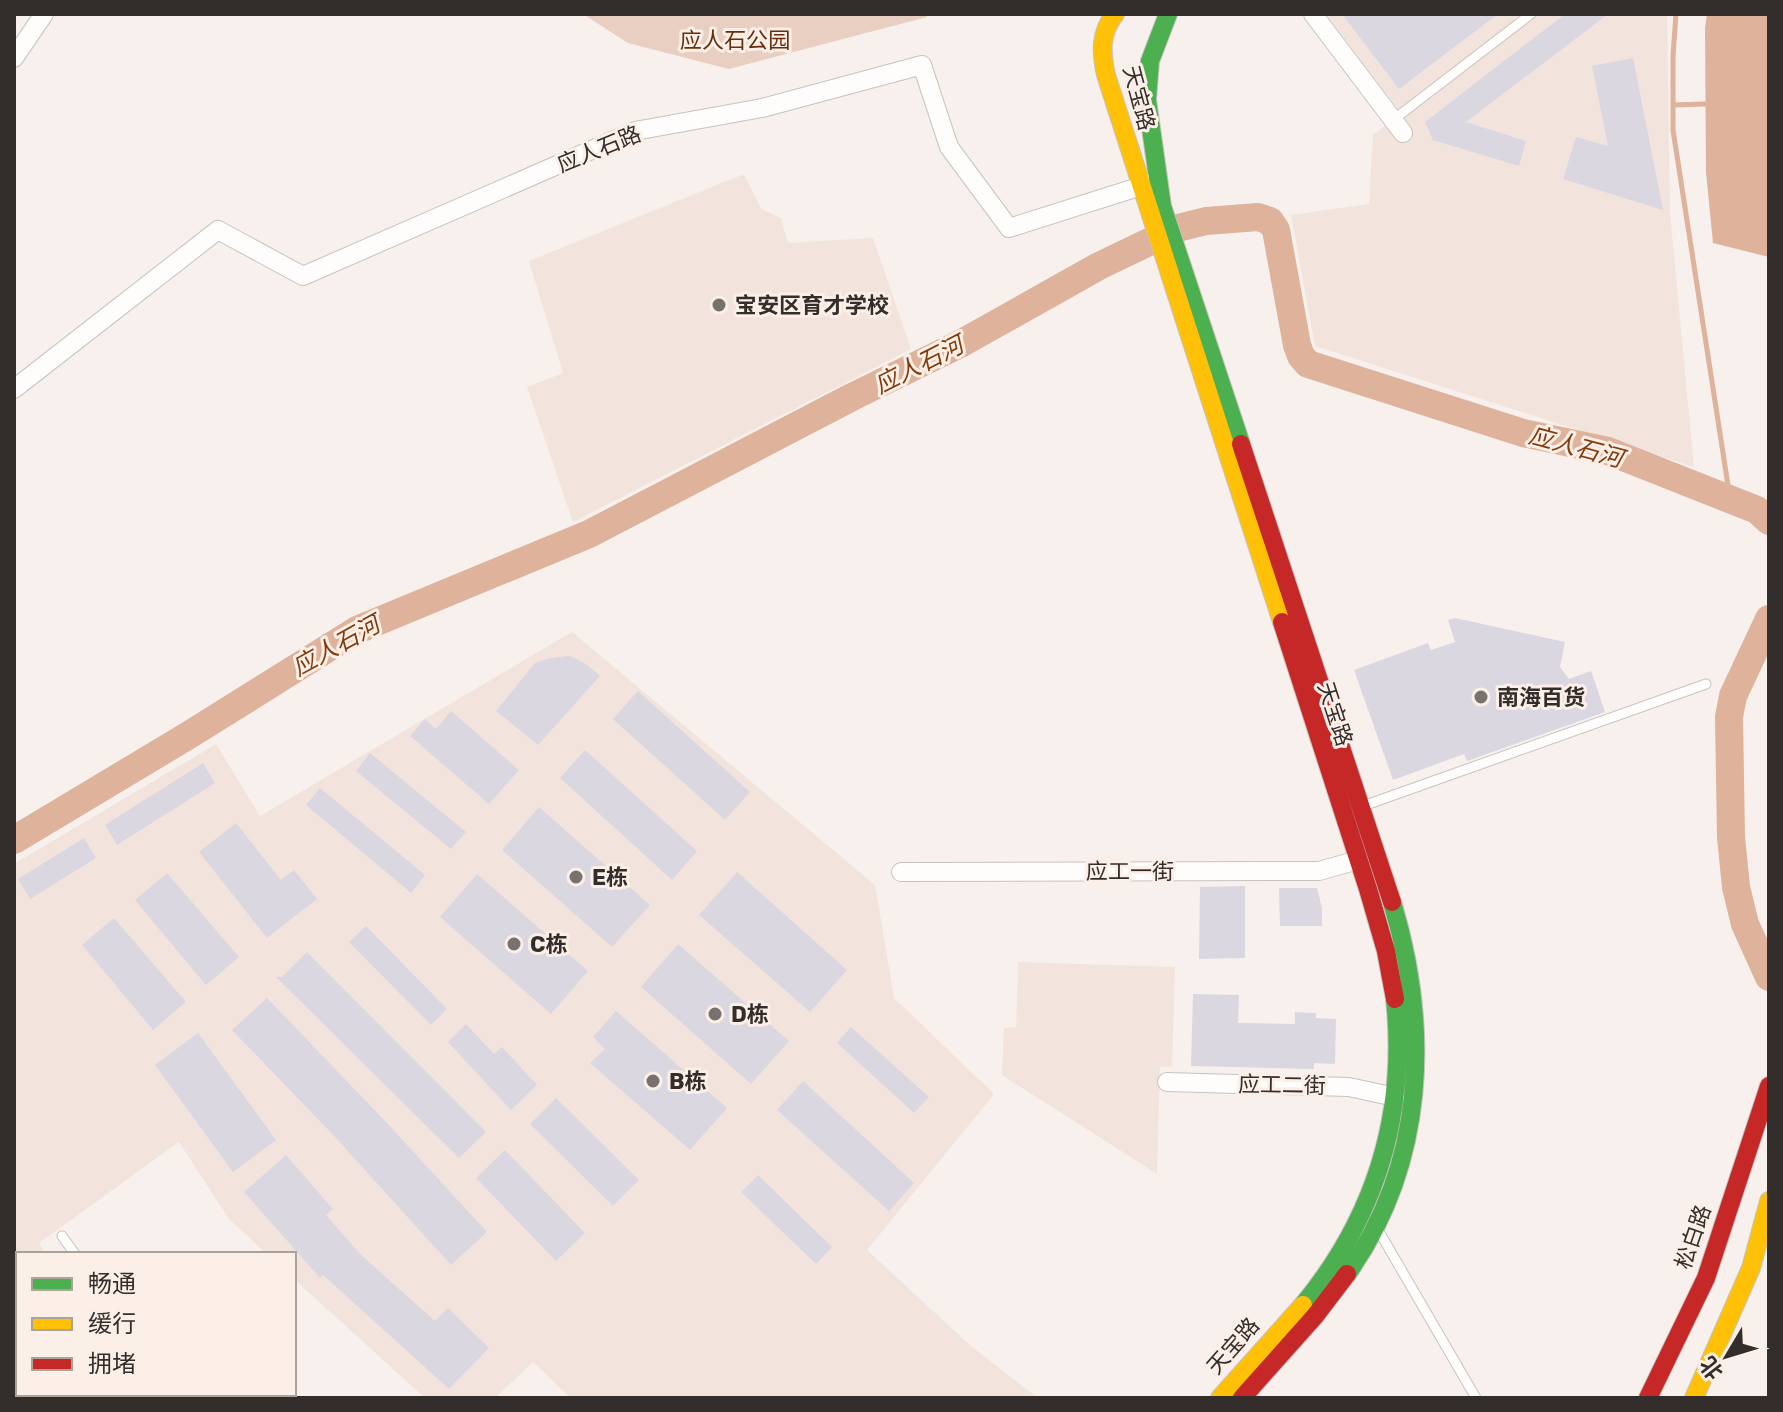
<svg xmlns="http://www.w3.org/2000/svg" width="1783" height="1412" viewBox="0 0 1783 1412" font-family="Rubik,'Noto Sans SC',sans-serif">
<style>
.built{fill:#f2e4dc}
.green{fill:#e9cec2}
.water{fill:#deb29b}
.lines{fill:none;stroke-linecap:round;stroke-linejoin:round}
.stream{stroke:#deb29b;stroke-width:5}
.river{stroke:#deb29b;stroke-width:28}
.building{fill:#dad7e1}
.lane-casing{stroke:#c8c3c0;stroke-width:11}
.street-casing{stroke:#c8c3c0;stroke-width:20}
.fast-casing{stroke:#c8c3c0;stroke-width:20}
.slow-casing{stroke:#c8c3c0;stroke-width:20}
.jam-casing{stroke:#c8c3c0;stroke-width:20}
.lane{stroke:#fefdfc;stroke-width:9}
.street{stroke:#fefdfc;stroke-width:18}
.fast{stroke:#4caf50;stroke-width:18}
.slow{stroke:#ffc107;stroke-width:18}
.jam{stroke:#c62828;stroke-width:18}
.poi-dot{fill:#78726f;stroke:#fcefe8;stroke-width:3}
.labels{text-anchor:middle;dominant-baseline:central;stroke-width:6;stroke-linejoin:round;paint-order:stroke}
.park-label{font-size:22px;fill:#672f0c;stroke:#fcefe8}
.street-label{font-size:22px;fill:#332e2b;stroke:#fcefe8}
.poi-label{font-size:22px;font-weight:bold;fill:#332e2b;stroke:#fcefe8;text-anchor:start}
.water-label{font-size:24px;font-style:italic;fill:#843b0a;stroke:#fcefe8}
</style>
<rect width="100%" height="100%" fill="#f7f0ec"/>
<path class="built" d="M1326,14H1667L1670,213L1694,467L1315,346L1291,215L1369,204L1373,135L1401,113Z
M744,174L761,209L781,218L788,243L873,238L911,349L573,522L527,387L563,373L529,261Z
M572,632L875,885L894,998L994,1094L867,1250L972,1347L1038,1398H571L533,1362L495,1398H425L294,1279V1254H267L229,1219L179,1142L39,1243L45,1254H18V1379L14,1382V864L216,744L260,816Z
M1018,962L1175,967L1172,1066L1160,1067L1157,1174L1002,1075L1004,1028L1016,1027Z"/>
<path class="green" d="M583,14H926L927,17L729,69L628,43Z"/>
<path class="water" d="M1707,14H1769V257L1713,243L1706,172L1705,28Z"/>
<g class="lines">
<path class="stream" d="M1676,14L1673,56V130L1730,498
M1673,105L1705,104"/>
<path class="river" d="M1769,619L1733,696L1729,717L1731,837L1736,887L1745,924L1769,977
M14,840L189,735L357,630L589,534L852,397L960,344L1099,266L1178,228L1206,221L1258,217L1270,221L1276,230L1297,345L1301,356L1308,364L1523,433L1608,451L1757,510L1769,521"/>
</g>
<path class="building" d="M1342,14H1498L1399,89Z
M1565,14H1608L1466,122L1526,141L1519,166L1433,140L1425,122Z
M1633,58L1663,210L1563,179L1576,137L1608,146L1592,66Z
M1455,618L1565,642L1560,667L1569,679L1591,671L1605,712L1467,761L1464,754L1393,780L1354,670L1428,643L1431,650L1455,642L1448,620Z
M570,656L586,664L600,676L538,745L496,711L535,663L551,658Z
M638,691L750,792L725,820L613,719Z
M451,711L519,770L489,804L410,736L425,719L436,729Z
M585,750L697,851L672,880L560,778Z
M370,753L466,832L451,849L356,771Z
M203,763L215,783L117,845L105,825Z
M320,788L425,875L411,893L306,805Z
M539,807L650,905L612,947L502,850Z
M236,823L281,880L294,870L317,899L267,938L199,852Z
M84,838L96,858L30,899L18,879Z
M737,872L847,970L810,1012L699,915Z
M167,873L239,957L206,985L135,900Z
M477,874L588,971L551,1014L440,917Z
M1245,886V958L1199,959L1200,887Z
M1279,888H1317L1322,908V926H1280Z
M114,918L186,1002L153,1030L82,945Z
M366,926L447,1009L431,1025L349,942Z
M678,944L789,1041L751,1084L641,987Z
M307,952L486,1132L459,1158L276,977H282Z
M1193,994L1239,995L1238,1023L1295,1024V1012L1316,1013V1018L1336,1019L1335,1064L1314,1063V1069L1191,1066Z
M267,998L386,1122L487,1232L451,1265L336,1138L232,1030Z
M616,1011L727,1108L690,1150L590,1063L605,1049L593,1037Z
M466,1024L494,1054L502,1047L537,1085L511,1110L448,1042Z
M851,1027L929,1097L914,1113L837,1043Z
M198,1033L276,1140L233,1172L155,1065Z
M803,1081L914,1183L889,1211L777,1110Z
M556,1098L639,1180L613,1206L530,1124Z
M505,1150L585,1233L556,1261L476,1178Z
M286,1155L333,1209L326,1215L360,1254L435,1321L448,1308L489,1348L449,1389L323,1275L320,1278L244,1192Z
M758,1175L832,1247L816,1264L741,1192Z"/>
<g class="lines">
<defs>
<path id="lane" d="M1393,120L1531,14
M1363,806L1706,684
M1377,1228L1476,1398
M62,1236L75,1254
M173,1394L176,1398"/>
<path id="street" d="M1313,14L1403,133
M14,58L44,14
M14,389L218,230L303,276L635,131L762,108L922,65L949,147L1009,228L1151,183
M901,872L1319,871L1358,860
M1167,1082L1349,1087L1395,1097"/>
<path id="fast" d="M1168,14L1150,61L1147,100L1162,206L1241,444
M1347,1274C1426,1163 1430,1028 1392,902
M1303,1305C1376,1216 1407,1114 1395,999"/>
<path id="slow" d="M1115,14C1100,33 1101,52 1106,75L1282,622
M1220,1398L1303,1305
M1694,1398L1751,1268L1769,1201"/>
<path id="jam" d="M1241,444L1392,902
M1282,622L1368,889L1386,951L1395,999
M1242,1398L1315,1316L1347,1274
M1648,1398L1706,1278L1769,1086"/>
</defs>
<use href="#lane" class="lane-casing"/>
<use href="#street" class="street-casing"/>
<use href="#fast" class="fast-casing"/>
<use href="#slow" class="slow-casing"/>
<use href="#jam" class="jam-casing"/>
<use href="#lane" class="lane"/>
<use href="#street" class="street"/>
<use href="#fast" class="fast"/>
<use href="#slow" class="slow"/>
<use href="#jam" class="jam"/>
</g>
<g class="poi-dot">
<circle cx="719" cy="305" r="8"/>
<circle cx="1481" cy="697" r="8"/>
<circle cx="576" cy="877" r="8"/>
<circle cx="514" cy="944" r="8"/>
<circle cx="715" cy="1014" r="8"/>
<circle cx="653" cy="1081" r="8"/>
</g>
<g class="labels">
<g class="park-label">
<text x="735" y="40">应人石公园</text>
</g>
<g class="street-label">
<text transform="translate(1139 98) rotate(75)">天宝路</text>
<text transform="translate(599 149) rotate(-22)">应人石路</text>
<text transform="translate(1335 714) rotate(72)">天宝路</text>
<text x="1130" y="871">应工一街</text>
<text transform="translate(1282 1085) rotate(1)">应工二街</text>
<text transform="translate(1693 1237) rotate(-71)">松白路</text>
<text transform="translate(1233 1346) rotate(-49)">天宝路</text>
</g>
<g class="poi-label">
<text x="735" y="305">宝安区育才学校</text>
<text x="1497" y="697">南海百货</text>
<text x="592" y="877">E栋</text>
<text x="530" y="944">C栋</text>
<text x="731" y="1014">D栋</text>
<text x="669" y="1081">B栋</text>
</g>
<g class="water-label">
<text transform="translate(919 365) rotate(-27)">应人石河</text>
<text transform="translate(1576 447) rotate(15)">应人石河</text>
<text transform="translate(336 646) rotate(-29)">应人石河</text>
</g>
</g>
<rect width="1783" height="1412" fill="none" stroke="#332e2b" stroke-width="32"/>
<rect x="16" y="1252" width="280" height="144" fill="#fcefe8" stroke="#aca29c" stroke-width="2"/>
<rect x="32" y="1278" width="40" height="12" fill="#4caf50" stroke="#aca29c" stroke-width="2"/>
<text x="88" y="1292" font-size="24" fill="#332e2b">畅通</text>
<rect x="32" y="1318" width="40" height="12" fill="#ffc107" stroke="#aca29c" stroke-width="2"/>
<text x="88" y="1332" font-size="24" fill="#332e2b">缓行</text>
<rect x="32" y="1358" width="40" height="12" fill="#c62828" stroke="#aca29c" stroke-width="2"/>
<text x="88" y="1372" font-size="24" fill="#332e2b">拥堵</text>
<g transform="translate(1727 1356) rotate(232)" stroke="#fcefe8" stroke-width="6" paint-order="stroke">
<path d="M0-6L14 30L0 20L-14 30Z" fill="#332e2b"/>
<text y="-12" font-size="22" font-weight="bold" text-anchor="middle" fill="#332e2b">北</text>
</g>
</svg>
